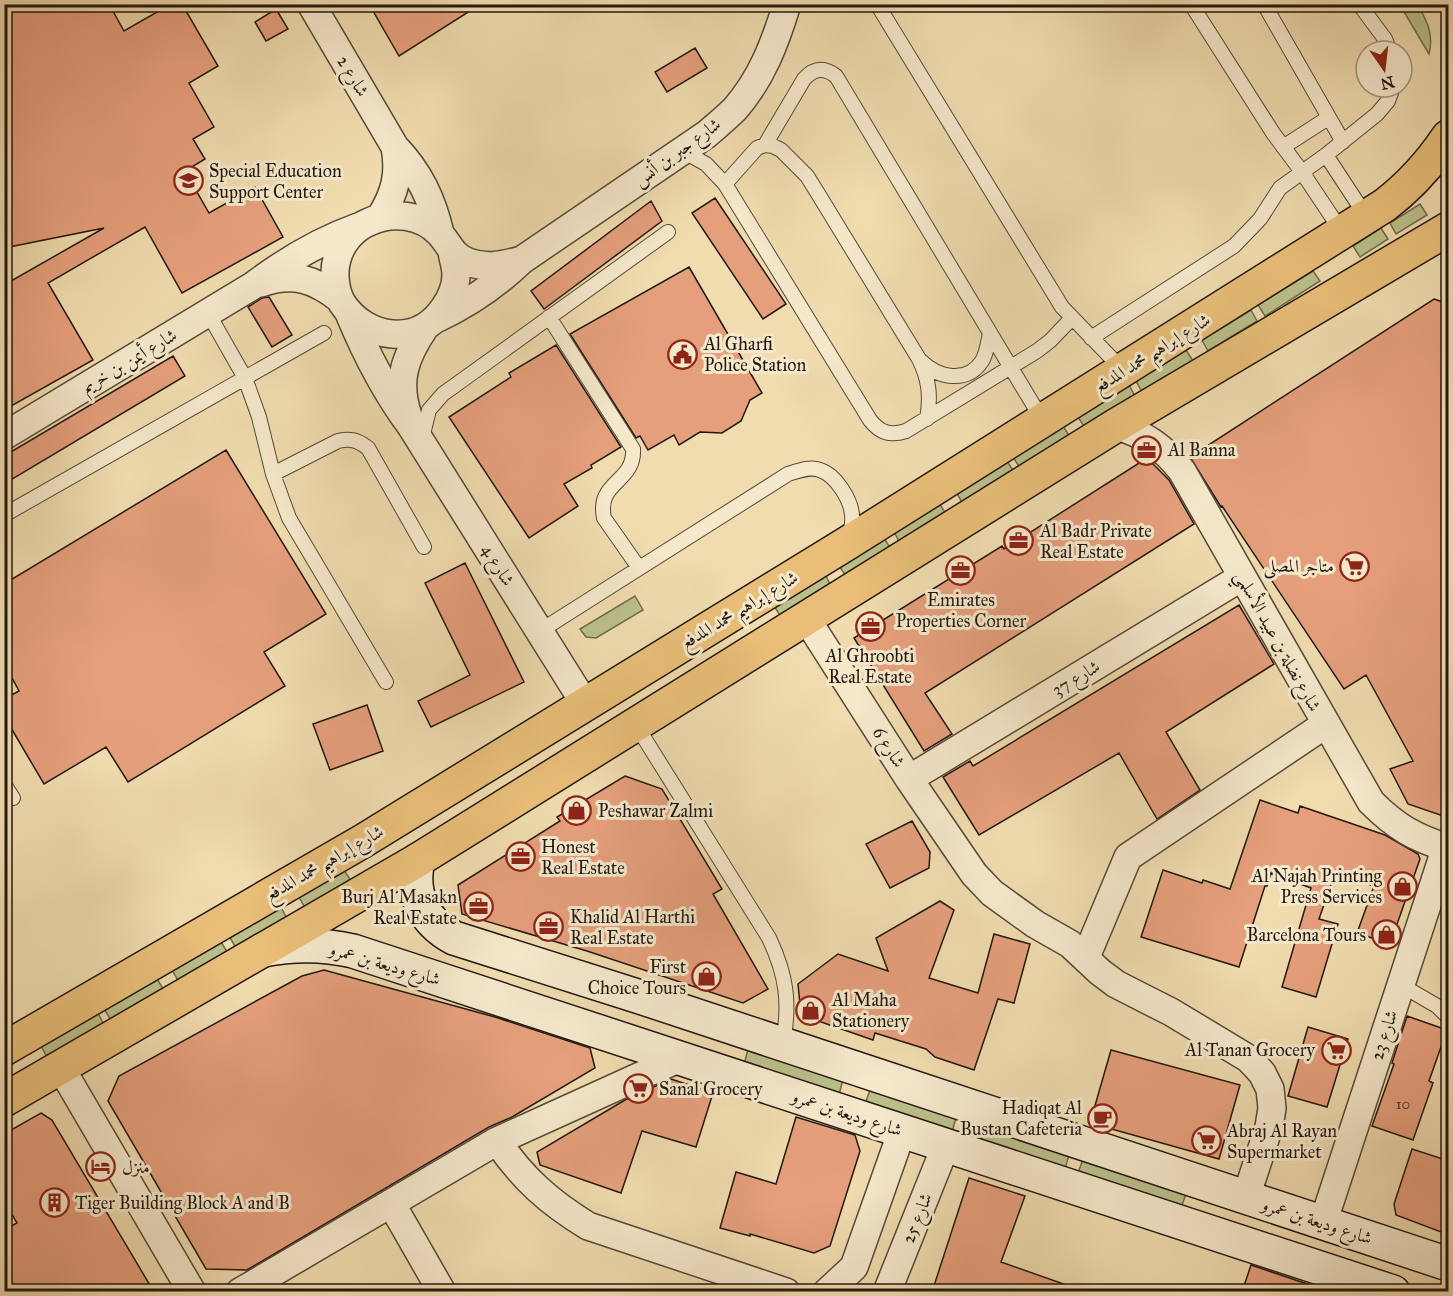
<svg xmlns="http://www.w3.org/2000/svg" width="1453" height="1296" viewBox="0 0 1453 1296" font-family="'IM FELL Great Primer',Amiri,serif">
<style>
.green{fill:#bbc08a;stroke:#6e6c4e;stroke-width:1.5}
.building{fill:#e59f7c;stroke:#221812;stroke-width:1.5}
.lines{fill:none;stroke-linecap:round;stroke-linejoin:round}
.lane-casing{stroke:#564939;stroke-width:16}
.street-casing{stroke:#564939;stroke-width:30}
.secondary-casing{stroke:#221812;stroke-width:36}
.primary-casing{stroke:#221812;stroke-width:36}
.lane{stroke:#f5e8cb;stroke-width:14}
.street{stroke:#f5e8cb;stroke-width:27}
.secondary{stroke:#f5e8cb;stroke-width:33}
.primary{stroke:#e8be78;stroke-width:33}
.labels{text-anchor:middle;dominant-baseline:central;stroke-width:6;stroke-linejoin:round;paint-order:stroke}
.number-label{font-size:15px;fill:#533a2c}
.street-label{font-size:18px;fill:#221812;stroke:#f5e8cb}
.poi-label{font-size:18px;fill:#221812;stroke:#f5e8cb;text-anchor:start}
</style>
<rect width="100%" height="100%" fill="#f0dcaf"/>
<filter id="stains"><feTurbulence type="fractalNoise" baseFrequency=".00333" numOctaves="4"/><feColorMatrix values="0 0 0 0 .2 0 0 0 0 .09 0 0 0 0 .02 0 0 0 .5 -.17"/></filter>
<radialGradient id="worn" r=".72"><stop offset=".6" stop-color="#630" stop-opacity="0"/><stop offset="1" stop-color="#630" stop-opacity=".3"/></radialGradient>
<path class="green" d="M1400,5H1418C1427,21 1434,35 1429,54Z
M1420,204L1427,215L1396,234L1390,223Z
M1381,228L1388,239L1360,257L1353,246Z
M1313,271L1320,281L1265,316L1258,305Z
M1251,310L1257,321L1208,351L1202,340Z
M1186,350L1193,361L1142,392L1136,381Z
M1129,385L1135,396L1085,428L1078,417Z
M1063,426L1070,437L1020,468L1013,457Z
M1007,461L1014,472L963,504L956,492Z
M939,503L946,514L900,543L894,532Z
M884,538L891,549L846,576L839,566Z
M825,574L831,586L781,617L774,606Z
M635,596L643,610L596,638L586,637L580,629Z
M344,870L351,881L305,908L299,897Z
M281,907L287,919L236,948L229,936Z
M221,942L228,953L179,982L172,970Z
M157,979L164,990L111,1020L104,1009Z
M98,1013L104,1025L47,1057L41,1046Z
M748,1049L843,1079L839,1095L744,1065Z
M870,1090L956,1118L952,1132L865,1104Z
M966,1121L1069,1155L1065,1169L961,1135Z
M1083,1159L1186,1194L1181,1208L1078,1173Z"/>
<path class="building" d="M4,4H109L124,31L171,4H182L218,66L189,83L214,127L193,139L205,159L185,171L209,213L255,187L283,237L182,293L145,227L48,283L93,360L4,410V285L104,228L4,248Z
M369,4H481L399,56Z
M276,9L288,29L266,41L255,22Z
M695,48L707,68L667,92L655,72Z
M715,198L786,304L763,319L692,213Z
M651,201L662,221L544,309L531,291Z
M689,267L762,393L750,400L741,421L722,433L700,432L679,445L674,435L648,450L640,436L636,438L570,334Z
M269,297L292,335L272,347L248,307L262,298Z
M1434,299L1449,304V818L1408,804L1390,769L1413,761L1366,675L1344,689L1222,506L1221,507L1190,457Z
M556,345L621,447L591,465L592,468L564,484L578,506L529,538L449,417L511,377L509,373Z
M173,356L185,376L4,484V456Z
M226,450L326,614L264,652L285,686L128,782L106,747L44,784L4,716V699L19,691L4,663V584Z
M1147,458L1169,480L1194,524L925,693L952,734L924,751L854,638L1002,546L1004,549Z
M465,563L524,682L431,727L418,701L470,675L425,583Z
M1239,605L1274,664L1166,732L1200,790L1157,819L1119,753L979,835L943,777L970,761L973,766Z
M367,705L383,751L330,770L313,724Z
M625,776L662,789L722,889L713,894L768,989L743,1003L587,951L462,914L458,885L560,821L557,817Z
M1260,800L1298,813L1300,806L1385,835L1418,854L1420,859L1390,944L1357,933L1374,886L1335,873L1319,919L1338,924L1316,997L1282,987L1311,888L1271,873L1267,886H1265L1239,967L1141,937L1163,870L1202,883L1203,880L1230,889Z
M912,821L930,852L929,868L890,888L866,844Z
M940,901L954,910L929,978L978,993L994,934L1030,944L1014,1003L998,999L974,1070L935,1057L926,1049L875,1033L873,1040L801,1015L798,984L838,954L888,971L876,938Z
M324,970L495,1017L590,1048L595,1068L512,1117L489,1127L247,1270L206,1269L108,1101L119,1076L302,976Z
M1407,1016L1447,1030L1429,1081L1433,1083L1413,1140L1372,1126L1394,1064L1392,1063Z
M1308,1027L1348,1039L1327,1107L1288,1096Z
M1111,1050L1240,1085L1219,1159L1090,1123Z
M671,1079L713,1093L696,1147L642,1131L621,1193L540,1165L537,1152L625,1100Z
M41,1113L52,1120L154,1292H4V1230L17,1223L4,1201V1134Z
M796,1117L855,1135L860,1151L830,1246L814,1253L750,1234V1236L720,1228L736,1172L776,1184Z
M1412,1149L1449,1161V1235L1396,1215L1394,1204Z
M969,1178L1025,1196L1001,1262L1075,1288V1292H932Z
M1251,1265L1331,1292H1242Z"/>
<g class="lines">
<defs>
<path id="lane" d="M877,4L1062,307L1122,369
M1191,4L1273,133L1302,172L1342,232
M1264,4L1343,142
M1359,4L1385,39L1390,51
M765,145L804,79C814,68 824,67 836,76L1043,421
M1283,147L1328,118
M681,150L706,164L725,184L870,420C880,433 890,436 906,431L1037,351L1050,341L1072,318
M1326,155L1366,216
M725,184L757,148L765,145L773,146L781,150L807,176L817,192L919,359C929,379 931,396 927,419
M208,313L245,378L259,417L273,474L289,518L386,682
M549,317L633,449C635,483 596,481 604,518L639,568
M1091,338L1234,246L1260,219L1280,188L1326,155L1377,114L1388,101L1393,87
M921,361C938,378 967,384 982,361C987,353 988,342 990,333
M422,438L429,410L443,394L668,232
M273,474L338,441C351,438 357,440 368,448L424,547
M4,515L324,333
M540,631L788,474C798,471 810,466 820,470C836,475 851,500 852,515C853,524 851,531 848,538
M636,725L769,938C787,976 790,1003 783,1044
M4,784L13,798
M1401,985L1437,1006L1448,1017"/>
<path id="street" d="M311,4L395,147C419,172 432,199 440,233
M381,216C395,193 400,174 395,147
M452,252C453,259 456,267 456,275C456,286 451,299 444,308C418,347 366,340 342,303C335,291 333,272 337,259C341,243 354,228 369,222C392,211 422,214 440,234C451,246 451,255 468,262C487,269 503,265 522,260
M261,283C294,272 314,279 340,299
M349,313C366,354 384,390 411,426L585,704
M438,318C470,303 496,285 522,260L707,134C716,126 726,118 735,109C762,78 775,43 787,4
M408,416C396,380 405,357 425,327
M1115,426C1144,433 1164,448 1182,471L1371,802C1396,827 1415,838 1448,848
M4,436L254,285C287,260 319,241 358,227
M806,618L909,779L974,874L992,893L1035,924L1070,944L1100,972L1116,984L1171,1012L1249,1059L1262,1073L1270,1089L1272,1108L1269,1127L1246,1197
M909,779L1242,577
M1086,957L1128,857L1326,724
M61,1068L192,1292
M497,1141C523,1179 549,1202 588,1226L786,1292
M391,1203L442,1292
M1323,1223L1446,847
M240,1292L497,1141L680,1058
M827,1292L854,1267L902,1131
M887,1292L946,1145"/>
<path id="secondary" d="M418,860C410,894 424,922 454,938L637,996L1448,1264
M263,950C294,944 323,944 353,951L1393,1292"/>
<path id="primary" d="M4,1049L363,841L846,544L1385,205C1411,185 1430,164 1448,137
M4,1100L418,860L1115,426L1448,229"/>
</defs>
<use href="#lane" class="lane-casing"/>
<use href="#street" class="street-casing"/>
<use href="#secondary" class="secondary-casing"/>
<use href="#primary" class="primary-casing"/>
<use href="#lane" class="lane"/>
<use href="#street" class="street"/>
<use href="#secondary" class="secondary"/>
<use href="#primary" class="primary"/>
</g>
<defs>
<symbol id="school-ring" viewBox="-11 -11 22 22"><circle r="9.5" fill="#f5e8cb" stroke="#8f2418" stroke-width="1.5"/><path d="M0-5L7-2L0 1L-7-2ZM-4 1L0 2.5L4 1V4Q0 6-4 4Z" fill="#8f2418"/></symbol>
<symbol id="civic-ring" viewBox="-11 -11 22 22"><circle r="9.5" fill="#f5e8cb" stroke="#8f2418" stroke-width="1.5"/><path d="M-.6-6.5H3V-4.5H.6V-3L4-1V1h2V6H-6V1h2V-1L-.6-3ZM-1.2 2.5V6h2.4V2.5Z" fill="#8f2418"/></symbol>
<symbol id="office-ring" viewBox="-11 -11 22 22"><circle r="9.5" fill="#f5e8cb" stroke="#8f2418" stroke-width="1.5"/><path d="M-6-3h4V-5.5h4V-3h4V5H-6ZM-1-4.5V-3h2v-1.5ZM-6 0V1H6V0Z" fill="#8f2418"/></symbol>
<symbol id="supermarket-ring" viewBox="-11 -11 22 22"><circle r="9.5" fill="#f5e8cb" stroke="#8f2418" stroke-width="1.5"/><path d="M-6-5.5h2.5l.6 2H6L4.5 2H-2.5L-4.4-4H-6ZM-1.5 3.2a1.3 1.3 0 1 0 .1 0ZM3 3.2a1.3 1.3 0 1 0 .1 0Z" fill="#8f2418"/></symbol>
<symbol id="shop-ring" viewBox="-11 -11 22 22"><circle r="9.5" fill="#f5e8cb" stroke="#8f2418" stroke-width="1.5"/><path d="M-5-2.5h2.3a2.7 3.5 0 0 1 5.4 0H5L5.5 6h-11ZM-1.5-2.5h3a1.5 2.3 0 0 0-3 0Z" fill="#8f2418"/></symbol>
<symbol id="cafe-ring" viewBox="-11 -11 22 22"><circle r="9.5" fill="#f5e8cb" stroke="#8f2418" stroke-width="1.5"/><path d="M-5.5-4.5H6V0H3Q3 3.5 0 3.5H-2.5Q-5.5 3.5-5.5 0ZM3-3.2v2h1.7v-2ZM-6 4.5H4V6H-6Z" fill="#8f2418"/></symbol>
<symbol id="hotel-ring" viewBox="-11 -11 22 22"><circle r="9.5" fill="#f5e8cb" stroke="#8f2418" stroke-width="1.5"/><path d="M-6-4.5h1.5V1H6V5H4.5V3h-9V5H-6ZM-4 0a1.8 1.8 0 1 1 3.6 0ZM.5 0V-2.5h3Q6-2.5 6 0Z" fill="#8f2418"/></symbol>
<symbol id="building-ring" viewBox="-11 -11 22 22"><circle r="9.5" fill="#f5e8cb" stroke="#8f2418" stroke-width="1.5"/><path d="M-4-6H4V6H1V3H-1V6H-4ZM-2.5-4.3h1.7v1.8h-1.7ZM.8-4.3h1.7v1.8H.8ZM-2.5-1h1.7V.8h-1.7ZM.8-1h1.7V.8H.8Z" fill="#8f2418"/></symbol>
</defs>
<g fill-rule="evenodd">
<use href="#school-ring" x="172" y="164" width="33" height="33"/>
<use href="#civic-ring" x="666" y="338" width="33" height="33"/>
<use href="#office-ring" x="1130" y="434" width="33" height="33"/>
<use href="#office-ring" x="1002" y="524" width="33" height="33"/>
<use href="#supermarket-ring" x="1338" y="550" width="33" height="33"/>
<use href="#office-ring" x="944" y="554" width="33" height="33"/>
<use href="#office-ring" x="854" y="610" width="33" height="33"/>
<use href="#shop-ring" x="560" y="794" width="33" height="33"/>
<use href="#office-ring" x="504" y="840" width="33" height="33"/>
<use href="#shop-ring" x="1386" y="870" width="33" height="33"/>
<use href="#office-ring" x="462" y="890" width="33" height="33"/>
<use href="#office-ring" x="532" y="910" width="33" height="33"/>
<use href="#shop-ring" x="1370" y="918" width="33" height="33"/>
<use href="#shop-ring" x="690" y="960" width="33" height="33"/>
<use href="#shop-ring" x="794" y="994" width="33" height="33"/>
<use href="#supermarket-ring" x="1320" y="1034" width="33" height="33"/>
<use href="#supermarket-ring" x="622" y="1072" width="33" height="33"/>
<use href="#cafe-ring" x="1086" y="1102" width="33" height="33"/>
<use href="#supermarket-ring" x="1190" y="1124" width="33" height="33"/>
<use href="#hotel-ring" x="84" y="1150" width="33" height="33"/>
<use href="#building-ring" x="38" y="1186" width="33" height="33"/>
</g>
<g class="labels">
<g class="number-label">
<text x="1403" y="1104">10</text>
</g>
<g class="street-label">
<text transform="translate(353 76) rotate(59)">شارع 2</text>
<text transform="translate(677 152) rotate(-36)">شارع جبر بن أنس</text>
<text transform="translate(1152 353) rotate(-32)">شارع إبراهيم محمد المدفع</text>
<text transform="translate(129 361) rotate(-31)">شارع أيمن بن خريم</text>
<text transform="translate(498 565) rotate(58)">شارع 4</text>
<text transform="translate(739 610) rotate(-31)">شارع إبراهيم محمد المدفع</text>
<text transform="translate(1278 641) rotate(61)">شارع نضلة بن عبيد الأسلمي</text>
<text transform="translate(1076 678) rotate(-31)">شارع 37</text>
<text transform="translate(889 747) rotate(58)">شارع 6</text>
<text transform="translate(324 863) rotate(-30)">شارع إبراهيم محمد المدفع</text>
<text transform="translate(385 964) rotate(16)">شارع وديعة بن عمرو</text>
<text transform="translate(1384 1035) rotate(-72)">شارع 23</text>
<text transform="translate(847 1113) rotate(18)">شارع وديعة بن عمرو</text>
<text transform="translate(917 1218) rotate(-68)">شارع 25</text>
<text transform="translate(1317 1221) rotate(18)">شارع وديعة بن عمرو</text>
</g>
<g class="poi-label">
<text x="209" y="171">Special Education<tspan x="209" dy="21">Support Center</tspan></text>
<text x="704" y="344">Al Gharfi<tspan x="704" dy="21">Police Station</tspan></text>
<text x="1168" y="450">Al Banna</text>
<text x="1040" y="531">Al Badr Private<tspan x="1040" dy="21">Real Estate</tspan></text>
<text x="1334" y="566" text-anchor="end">متاجر المصلى</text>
<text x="961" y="600" text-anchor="middle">Emirates<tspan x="961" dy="21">Properties Corner</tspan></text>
<text x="870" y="656" text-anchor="middle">Al Ghroobti<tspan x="870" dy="21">Real Estate</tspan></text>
<text x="598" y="811">Peshawar Zalmi</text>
<text x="541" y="847">Honest<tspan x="541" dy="21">Real Estate</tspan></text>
<text x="1382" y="876" text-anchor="end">Al Najah Printing<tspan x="1382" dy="21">Press Services</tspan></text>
<text x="457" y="897" text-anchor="end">Burj Al Masakn<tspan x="457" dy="21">Real Estate</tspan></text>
<text x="570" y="917">Khalid Al Harthi<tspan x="570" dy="21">Real Estate</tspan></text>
<text x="1366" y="935" text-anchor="end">Barcelona Tours</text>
<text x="686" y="967" text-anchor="end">First<tspan x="686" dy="21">Choice Tours</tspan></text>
<text x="832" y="1000">Al Maha<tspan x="832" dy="21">Stationery</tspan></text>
<text x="1315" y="1050" text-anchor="end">Al Tanan Grocery</text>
<text x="659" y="1089">Sanal Grocery</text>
<text x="1082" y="1108" text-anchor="end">Hadiqat Al<tspan x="1082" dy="21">Bustan Cafeteria</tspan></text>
<text x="1227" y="1131">Abraj Al Rayan<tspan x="1227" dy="21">Supermarket</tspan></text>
<text x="122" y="1167">منزل</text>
<text x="75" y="1203">Tiger Building Block A and B</text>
</g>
</g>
<rect width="1453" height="1296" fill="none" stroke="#f0dcaf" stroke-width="24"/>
<rect x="6" y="6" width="1441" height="1284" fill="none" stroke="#221812" stroke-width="3"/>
<rect x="12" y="12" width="1429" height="1272" fill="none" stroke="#221812" stroke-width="1.5"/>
<g transform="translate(1384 69) rotate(166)"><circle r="28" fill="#f5e8cb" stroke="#a19581" stroke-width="1.5"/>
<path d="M0-4.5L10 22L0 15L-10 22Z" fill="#8f2418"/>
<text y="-9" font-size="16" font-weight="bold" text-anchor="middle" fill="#221812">N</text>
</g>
<rect width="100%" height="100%" filter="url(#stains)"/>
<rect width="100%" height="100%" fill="url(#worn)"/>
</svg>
